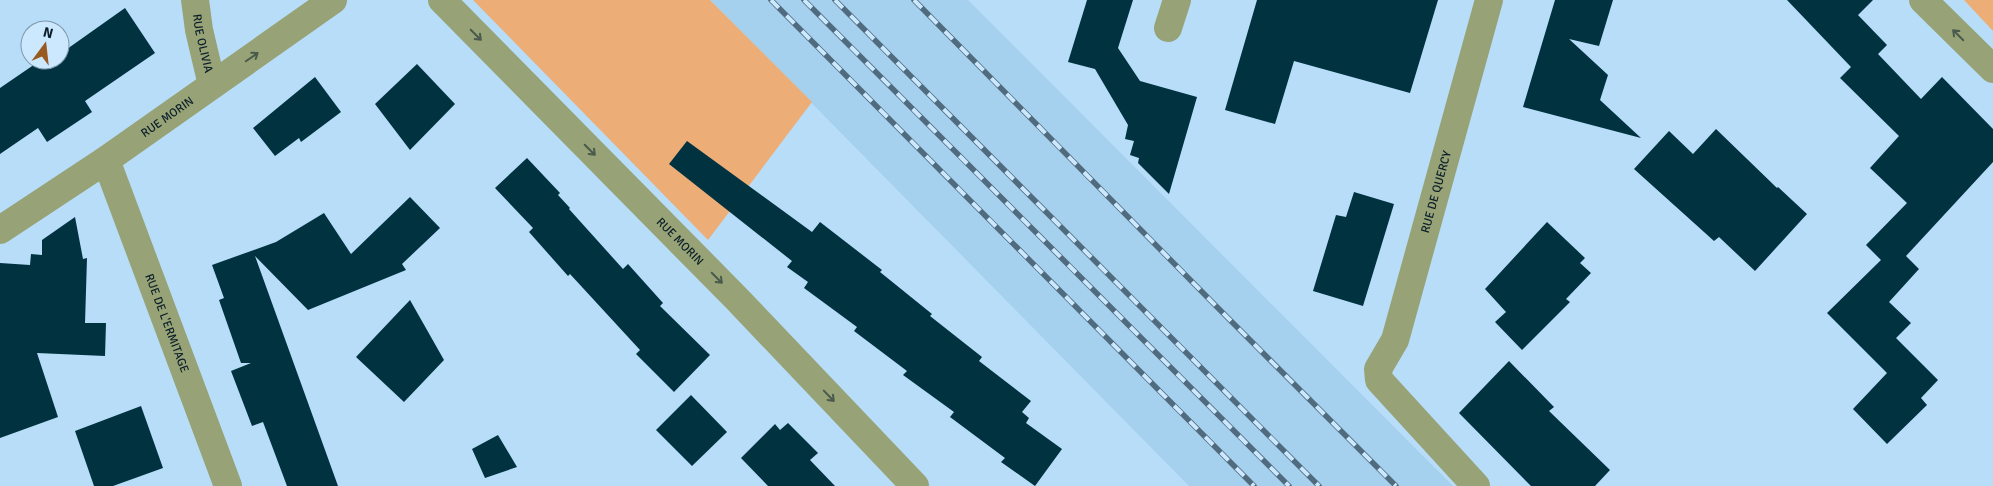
<svg xmlns="http://www.w3.org/2000/svg" width="1993" height="486" viewBox="0 0 1993 486" font-family="Signika,sans-serif">
<style>
.built{fill:#a5d0ee}
.green{fill:#edad77}
.building{fill:#003240}
.lines{fill:none;stroke-linecap:round;stroke-linejoin:round}
.minor{stroke:#97a376;stroke-width:28}
.rail-casing{stroke:#506b7d;stroke-width:5.5}
.rail{stroke:#cce8fe;stroke-width:4;stroke-dasharray:11;stroke-linecap:butt}
.oneway{stroke:#4a5a4c}
.labels{text-anchor:middle;dominant-baseline:central;stroke-width:5;stroke-linejoin:round;paint-order:stroke}
.street-label{font-size:12px;fill:#0b1e2a;stroke:#cce8fe}
</style>
<rect width="100%" height="100%" fill="#b7ddf9"/>
<path class="built" d="M710,0H968L1453,486H1189Z"/>
<path class="green" d="M473,0H710L812,102L708,240Z
M1964,0H1993V31Z"/>
<path class="building" d="M1087,0H1133L1118,48L1140,81L1197,97L1169,194L1138,163L1139,158L1130,155L1134,141L1125,139L1128,125L1095,69L1068,62Z
M1257,0H1438L1410,93L1294,61L1275,124L1225,110Z
M1555,0H1613L1599,46L1569,39L1608,75L1600,100L1641,138L1523,107Z
M1787,0H1873L1858,15L1887,45L1878,54L1921,99L1942,77L1993,129V162L1906,256L1919,269L1889,302L1911,323L1896,338L1938,380L1921,398L1927,405L1887,444L1853,409L1887,373L1827,313L1881,260L1866,245L1907,203L1870,168L1899,136L1840,78L1851,67Z
M125,8L155,53L85,101L92,112L47,142L38,128L0,154V88L38,62L42,67L52,60H60V54Z
M417,64L455,104L410,150L375,104Z
M315,77L341,112L301,142L299,138L275,156L253,128Z
M1716,129L1777,188L1778,187L1807,214L1755,271L1719,237L1714,241L1634,169L1669,131L1693,154Z
M687,141L812,232L820,222L882,270L880,272L932,314L930,316L982,357L979,361L1031,401L1022,412L1029,418L1026,423L1062,449L1035,486L1001,462L1005,458L950,417L954,412L903,375L907,371L854,331L857,327L804,288L808,282L787,267L792,261L669,164Z
M527,158L560,193L558,195L570,208L569,209L623,269L628,264L663,303L660,306L710,355L674,392L636,354L640,350L570,274L568,276L529,232L533,228L495,188Z
M1354,192L1394,204L1363,306L1313,291L1336,215L1346,217Z
M410,197L440,228L402,264L406,270L308,310L255,256L338,486H287L263,422L252,426L231,371L251,363H241L219,300L224,298L212,265L276,242L324,213L351,254Z
M75,217L83,259L87,258L85,323H106L105,356L37,353L58,417L0,438V263L30,265L31,254L42,255V240Z
M1547,222L1585,258L1580,263L1591,273L1566,299L1570,302L1522,350L1495,322L1506,312L1485,289Z
M410,300L444,360L404,402L356,357Z
M1509,361L1554,407L1549,411L1610,470L1595,486H1531L1459,413Z
M691,395L727,432L692,466L656,430Z
M141,406L163,468L113,486H94L75,431Z
M788,423L818,453L810,460L835,486H768L741,458L775,424L780,430Z
M498,435L517,467L485,478L472,449Z"/>
<g class="lines">
<g class="minor">
<path id="s1" d="M195,0L199,30L212,85"/>
<path id="s2" d="M442,0L737,299L915,486"/>
<path d="M1923,0L1993,69"/>
<path d="M1168,28L1177,0"/>
<path id="s3" d="M106,160L228,486"/>
<path id="s4" d="M0,230L106,160L333,0"/>
<path id="s5" d="M1476,486L1379,380L1378,369L1395,340L1489,0"/>
</g>
<defs>
<path id="rail" d="M771,0L1254,486
M804,0L1289,486
M835,0L1319,486
M914,0L1217,307L1396,486"/>
</defs>
<use href="#rail" class="rail-casing"/>
<use href="#rail" class="rail"/>
</g>
<defs><path id="oneway-shaft" d="M-6 0H5M1.5-3L5.5 0L1.5 3" fill="none" stroke-width="1.6" stroke-linecap="round" stroke-linejoin="round" transform="scale(1.25)"/></defs>
<g class="oneway">
<use href="#oneway-shaft" transform="translate(476 35) rotate(45)"/>
<use href="#oneway-shaft" transform="translate(1958 35) rotate(-135)"/>
<use href="#oneway-shaft" transform="translate(252 57) rotate(-35)"/>
<use href="#oneway-shaft" transform="translate(590 150) rotate(45)"/>
<use href="#oneway-shaft" transform="translate(717 278) rotate(45)"/>
<use href="#oneway-shaft" transform="translate(829 396) rotate(46)"/>
</g>
<g class="labels">
<g class="street-label">
<text stroke="none"><textPath href="#s1" startOffset="44">RUE OLIVIA</textPath></text>
<text stroke="none"><textPath href="#s4" startOffset="202">RUE MORIN</textPath></text>
<text stroke="none"><textPath href="#s5" startOffset="342">RUE DE QUERCY</textPath></text>
<text stroke="none"><textPath href="#s2" startOffset="339">RUE MORIN</textPath></text>
<text stroke="none"><textPath href="#s3" startOffset="174">RUE DE L'ERMITAGE</textPath></text>
</g>
</g>
<g transform="translate(45 45) rotate(15)"><circle r="24" fill="#cce8fe" stroke="#7f97a9"/>
<path d="M0-4L9 19L0 12L-9 19Z" fill="#985a1e"/>
<text y="-8" font-size="14" font-weight="bold" text-anchor="middle" fill="#0b1e2a">N</text>
</g>
</svg>
